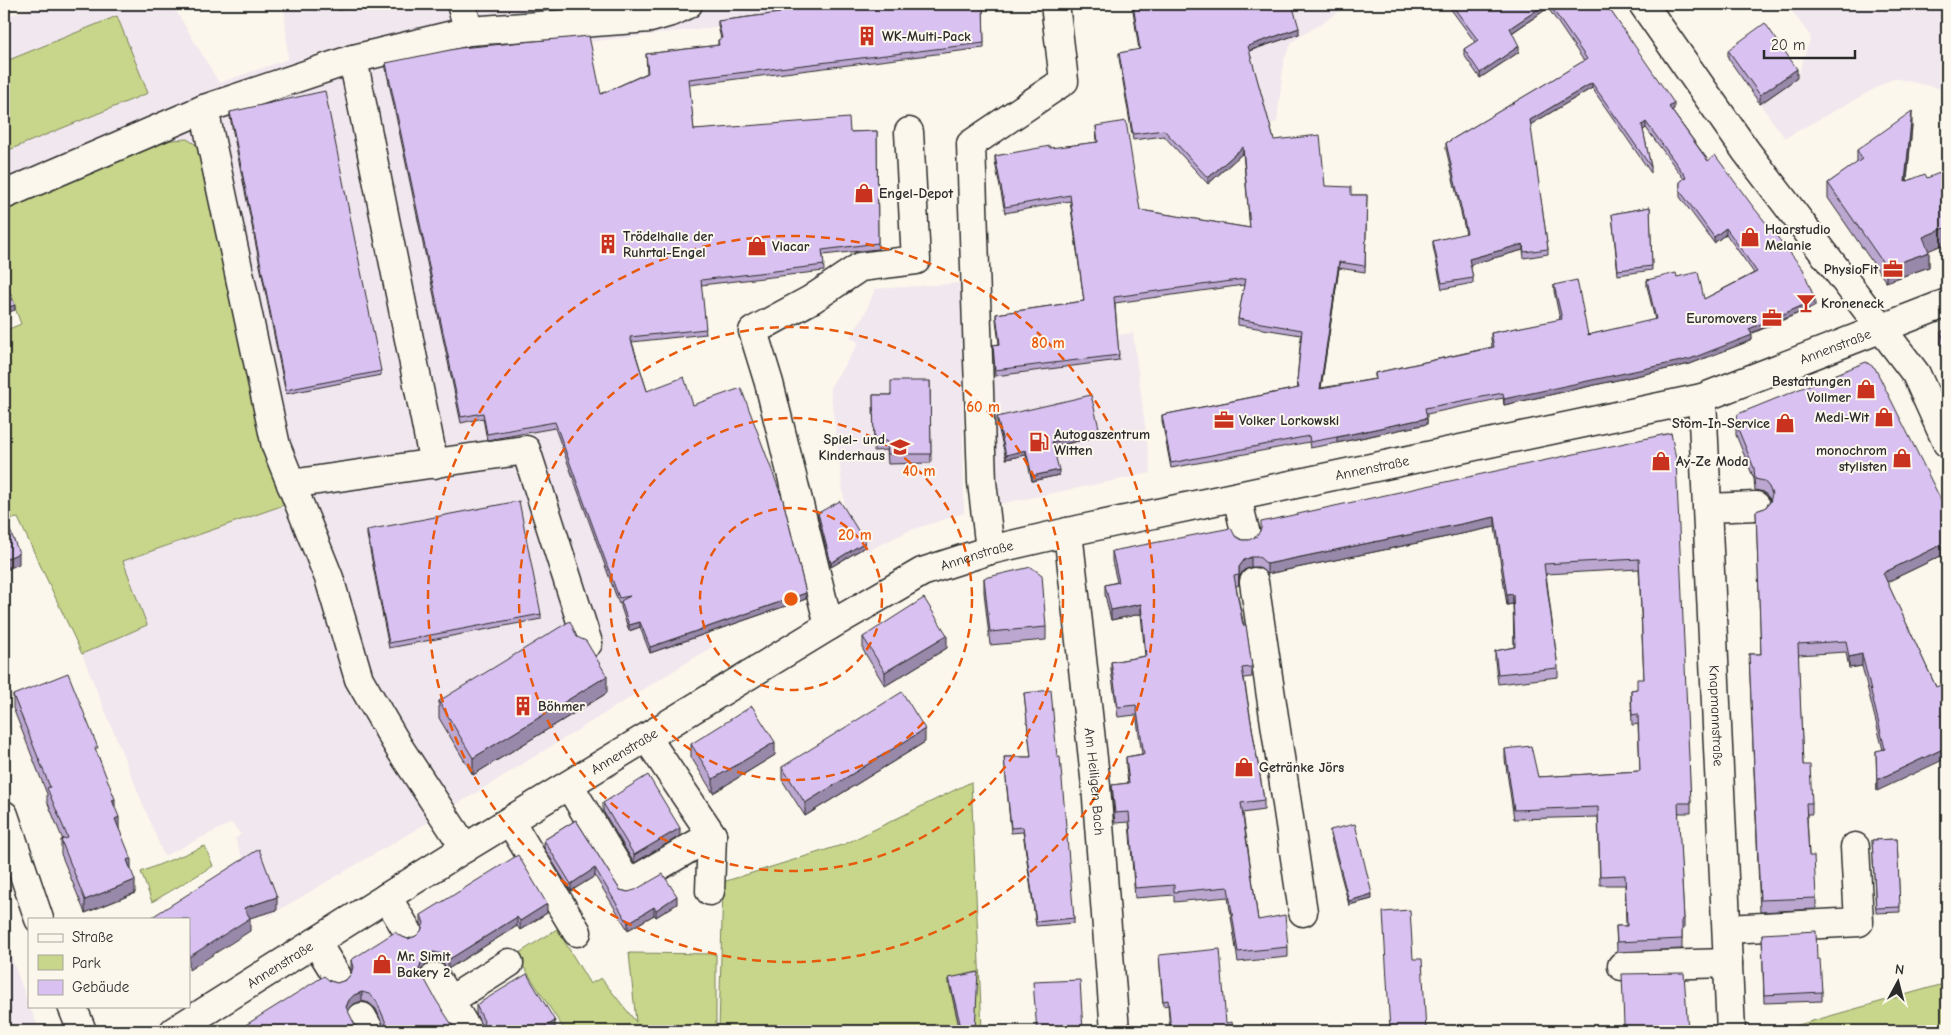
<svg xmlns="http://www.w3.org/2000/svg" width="1951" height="1035" viewBox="0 0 1951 1035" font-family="'Comic Neue',sans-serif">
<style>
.built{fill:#f1e7ee}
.green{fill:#c7d68a;stroke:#79805a}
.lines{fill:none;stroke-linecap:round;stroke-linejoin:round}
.minor-casing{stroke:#2b2b2b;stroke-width:31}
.minor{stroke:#fbf7ec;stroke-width:28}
.wall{fill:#bba7d0;stroke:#2b2b2b}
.shaded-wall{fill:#9888a9;stroke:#2b2b2b}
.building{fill:#d9c2f2;stroke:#2b2b2b}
.ring{fill:none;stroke:#e8590c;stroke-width:2.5;stroke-dasharray:9 6}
.labels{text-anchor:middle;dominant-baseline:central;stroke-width:4;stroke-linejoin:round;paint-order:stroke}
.poi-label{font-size:14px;font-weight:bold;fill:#2b2b2b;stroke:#fbf7ec;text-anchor:start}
.street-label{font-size:14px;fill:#2b2b2b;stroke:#fbf7ec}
.centre{fill:#e8590c;stroke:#fbf7ec;stroke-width:2.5}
.ring-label{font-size:15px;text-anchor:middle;font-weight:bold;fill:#e8590c;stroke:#fbf7ec;stroke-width:4;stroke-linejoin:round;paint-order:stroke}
</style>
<rect width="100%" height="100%" fill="#fbf7ec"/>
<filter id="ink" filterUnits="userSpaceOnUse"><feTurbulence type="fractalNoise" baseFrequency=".02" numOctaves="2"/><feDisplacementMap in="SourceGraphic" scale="10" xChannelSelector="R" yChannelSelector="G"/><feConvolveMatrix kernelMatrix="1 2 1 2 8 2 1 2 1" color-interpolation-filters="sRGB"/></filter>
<g filter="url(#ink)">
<path class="built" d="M40,4H172L219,83L288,59L284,4H843L781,19L589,42L627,403L712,647L427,823L267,917L235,839L241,834L231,823L164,856L82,654L147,625L4,271V18Z
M1204,4H1351L1292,42L1284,60L1277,122L1268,124Z
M1812,4H1947V90L1894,78L1785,138L1760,104L1797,78L1811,37L1791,10L1812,5Z
M962,283L964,513L911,530L867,551L847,517L849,514L845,508L830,387L859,343L850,337L865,314L875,289Z
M1133,333L1151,473L1000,504L986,350Z
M4,936L29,1006L40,1031H4Z"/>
<path class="green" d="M117,16L148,93L4,152V62Z
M187,139L198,146L252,403L284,505L123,561L147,625L82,654L18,518L12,519L4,500V331L21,324L4,278V207L171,140Z
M971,782L982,1031H719L723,882L845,844Z
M205,846L213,866L152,902L141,872Z
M557,929L590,984L601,978L636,1022L629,953L716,954V1031H565L516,955Z
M1947,983V1031H1777Z"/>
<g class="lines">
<defs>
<g id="minor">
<path d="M1643,4L1746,151L1916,374L1947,443"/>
<path d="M469,31L650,18L674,11L688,4"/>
<path d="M353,59L434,464"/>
<path d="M204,109L353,59L469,31L461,4"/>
<path d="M4,195L204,109L276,446L329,578L359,679L398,746L465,848"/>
<path id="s1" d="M1702,398L1731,1031"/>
<path d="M291,484L526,450L588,643"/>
<path d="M1237,497L1246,535"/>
<path d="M1708,508L1756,506"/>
<path id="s2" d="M1068,532L1096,786L1115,1031"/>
<path d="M990,550L982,482L971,144L1064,81L1055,4"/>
<path d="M1254,582L1303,912"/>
<path d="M829,626L769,383L753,331L812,299L860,267L916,260L909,132"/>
<path d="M647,738L712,835L710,891"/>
<path d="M569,785L628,884L712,835"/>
<path d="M4,815L39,919"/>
<path d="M510,821L577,932"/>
<path d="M387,897L408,932"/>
<path d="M1727,929L1859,922L1855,847"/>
<path d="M316,942L337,976"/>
<path d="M1622,966L1728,963"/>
<path d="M435,977L468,1031"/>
<path d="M449,1001L509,963"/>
<path d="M72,1006L82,1031"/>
<path d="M362,1017L370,1031"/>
<path id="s3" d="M174,1031L465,848L829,626L922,572L990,550L1068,532L1702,398L1947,303"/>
</g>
</defs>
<use href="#minor" class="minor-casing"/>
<use href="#minor" class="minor"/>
</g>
<path class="wall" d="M337,4H404V5L338,10Z
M776,4H983L984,48L689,85L694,130L850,132L877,131L878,249L823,255L824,271L701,285L706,334L632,342L647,391L693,405L806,599L650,653L640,627L629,631L621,607V603L619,604L555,428L487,440L483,418L461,423L386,69V63L601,94L647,73L646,54L718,45V40L721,39L718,26V21L779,13Z
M1132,4H1292L1299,34L1249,51L1274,140L1325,186L1351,195H1367L1365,272L1339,268L1321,388L1375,379V373L1492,347L1491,339V333L1560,320L1554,291V285L1588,335L1655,320L1647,286V280L1677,277L1704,299L1754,273L1726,234L1714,243L1680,197V182L1684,179L1646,128L1643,130L1651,167V173L1592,88L1530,125L1548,249V254L1524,258L1523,250L1470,264L1473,278V283L1442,289L1433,246V241L1466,234L1446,149V143L1584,61L1548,8L1512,33L1519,52L1480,78L1464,55V49L1475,42L1447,4H1606L1674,109L1672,111L1815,306L1751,334L1752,340L1690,364L1504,405L1503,398L1427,414V424L1337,443L1310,448L1309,442L1171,468L1162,421V415L1298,388L1297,381L1301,335L1238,325V319L1244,285L1115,303L1119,360L995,376L993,345L999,344L996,320V314L1084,301L1070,201L1005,213L995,162V156L1097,142L1096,126L1140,210L1250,228L1243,153L1208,184L1164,136L1133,140L1119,58V53L1139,50Z
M1917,4H1947V7Z
M1728,50L1797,78L1760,104L1728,58Z
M230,112L381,371V375L286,394L230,117Z
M1912,126L1907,181L1927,178L1929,267L1886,282L1828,198V183L1857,163V150Z
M1650,207L1652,270L1618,275L1612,214Z
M1947,329V357L1941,343V332Z
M930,381L931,463L888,464L887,450L874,451L873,395H891Z
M997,417L1100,436L1053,447L1059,475L1032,481L1026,455L1006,459L997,422Z
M1736,424L1947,512V553L1887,582L1936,687L1877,791L1876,751L1883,750L1862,666L1849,668L1846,652L1798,655L1803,765L1812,803V814H1807L1809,856L1816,898V909L1760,912L1749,654H1761L1756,511L1765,508L1770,501L1769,498L1764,492L1755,490L1754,479L1736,435Z
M1671,433L1691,803V813H1678L1684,919V929L1682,930V949L1617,952L1616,926H1626L1625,885H1600L1598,817L1514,819L1505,759V749L1538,777L1640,771L1638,724L1632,725L1631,700V690L1637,689L1644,679L1639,569L1546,574L1558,668V677L1498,684L1495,661V651L1514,647L1513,604L1507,605L1495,527L1267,574L1259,567H1251L1244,570L1239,577V585L1236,586L1252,667V677L1244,678L1264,800V810L1243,813L1258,920L1288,947V957L1238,962L1228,897L1174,902V895L1135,898L1129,822L1115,823L1112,795V785L1128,783L1126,767V757L1142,754L1136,715L1118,717L1111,671V662L1145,656L1141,614L1111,620L1105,595V585L1117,582L1112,561V551L1235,536L1242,540H1249Z
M818,513L865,547L831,567L818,518Z
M367,530L541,614V619L389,648L367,535Z
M984,578L1046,627V640L990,645L984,592Z
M577,637L607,693L473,775L439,718V701Z
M863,637L947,648L885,686L863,650Z
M1024,693L1074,918V923L1036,926L1023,832L1011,833L1004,757H1031Z
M13,695L98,755L115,808L119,829L131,870L135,893L85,913L61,854V840H63L47,801V794L13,708Z
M925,742L805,816L782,780V767Z
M691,744L775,755L713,793L691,757Z
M603,803L680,836L634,863L603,811Z
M576,820L620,890L677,904L656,917L654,915L628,930L595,876L571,891L544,848V840Z
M1330,830L1372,899L1349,905L1330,835Z
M1897,839L1900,912L1876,913L1872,840Z
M547,913L520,930L517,926L448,969L442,963L434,961L427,963L422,969L421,972L383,1030L384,1028L376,1009L369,1003L362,1001L354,1004L349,1009L236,1031L330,981L337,983L346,980L351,974V960L400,936L408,939L416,936L421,931L422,928L421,924V915Z
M1762,934L1817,959L1822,992V1001L1764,1003Z
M1159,955L1226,1023L1233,1031H1170L1168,1005L1163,1006Z
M949,978L976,1031H960L949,983Z
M476,1005L555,1030L553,1031H480L482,1027L476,1014Z"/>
<path class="shaded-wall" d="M1546,4H1548V8L1510,34V28Z
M1299,28V34L1248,51V46Z
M1519,46V52L1480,78V73Z
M1797,69V78L1760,104V95Z
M1592,83V88L1530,125V120Z
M1674,103V109L1669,113V107Z
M1912,111V126L1905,197V182Z
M1646,122V128L1642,131V125Z
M1243,147V153L1208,184V178Z
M1947,227V243L1923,253V237Z
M1726,228V234L1714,243V237Z
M1523,244V250L1469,265V259Z
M1929,252V267L1886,282V267Z
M1339,262V268L1320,394V389Z
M1815,300V306L1749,334V329Z
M15,305V310L4,314V309Z
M1752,335V340L1690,364L1504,405V399Z
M1427,418V424L1337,443V437Z
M1100,432V436L1052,447V442Z
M1026,450V455L1006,459V455Z
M1059,470V475L1032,481V476Z
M1495,517V527L1267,574V564Z
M865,542V547L831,567V563Z
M1947,542V553L1883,584V573Z
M19,553V564L4,571V560Z
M1251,557V567L1244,570L1239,577V585V567L1244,560Z
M806,593V599L650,653V647Z
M1513,594V604L1507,605V595Z
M1141,604V614L1111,620V610Z
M640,622V627L629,631V625Z
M947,635V648L885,686V672Z
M1862,654V666L1849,668V657Z
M607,676V693L473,775V758Z
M925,729V742L805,816V803Z
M775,742V755L713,793V779Z
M1947,747V758L1877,791V780Z
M115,799V812L112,800Z
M119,817V831L115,819Z
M680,828V836L634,863V855Z
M131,858V871L127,860Z
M595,868V876L571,891V884Z
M135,880V893L85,913V900Z
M1372,894V899L1349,905V901Z
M677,896V904L656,917V910Z
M277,897V910L250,918V931L189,970V957L244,908Z
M547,904V913L520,930V921Z
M654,907V915L628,930V923Z
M517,917V926L448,969V960Z
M434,952V961L427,963L422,969L419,978V969L422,960L427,954Z
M362,992V1001L354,1004L349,1009L346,1016V1007L349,1000L354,995Z
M555,1021V1030L553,1031H538Z"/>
<path class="building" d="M778,4H983L984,43L689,79L694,130L849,118L850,132L877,131L878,243L822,250L824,265L701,280L706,329L630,337L647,391L684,377L693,405L741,388L783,500L806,593L650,647L640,622L629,625L621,601L630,596L619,598L555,422L487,434L483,413L461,417L386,63L460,48L589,36L601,94L648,73L646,54L719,45L718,40L722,38L718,21L780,13Z
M1133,4H1292L1299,28L1248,46L1274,140L1320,135L1325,186L1351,187V195H1367L1365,266L1339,262L1320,389L1376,379L1375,373L1494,347L1491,333L1562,319L1554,285L1577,280L1588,335L1656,319L1647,280L1676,273L1677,277L1698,272L1704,299L1757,272L1726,228L1714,237L1680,191V182L1686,177L1646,122L1642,125L1651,167L1592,83L1530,120L1548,249L1524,252L1523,244L1469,259L1473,278L1442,283L1433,241L1467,233L1446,143L1587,59L1549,4H1606L1674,103L1669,107L1708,161L1715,155L1754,208L1803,269L1815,300L1749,329L1752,335L1690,359L1504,399L1503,393L1425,408L1427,418L1337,437L1310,442L1309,436L1171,463L1162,415L1299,388L1297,381L1302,330L1238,319L1245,279L1114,297L1119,355L995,370L993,345L1000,344L996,314L1084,301L1070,195L1005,207L995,156L1050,146V148L1098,142L1096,126L1126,121L1140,210L1250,228L1243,147L1208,178L1164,130L1133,134L1119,53L1140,49Z
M1451,4H1546L1510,28L1519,46L1480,73L1464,49L1478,40Z
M1765,23L1797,69L1760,95L1728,50Z
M325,91L381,371L286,390L230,112Z
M1912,111L1905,182L1925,174L1927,178L1947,170V227L1923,237L1929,252L1886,267L1828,183L1862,159L1857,150Z
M1650,207L1652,266L1618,270L1612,214Z
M6,282L15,305L4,309V283Z
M1947,329V346L1941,332Z
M1866,362L1875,368L1947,512V542L1883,573L1936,687L1947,682V747L1877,780L1876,751L1885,749L1862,654L1849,657L1846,641L1798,644L1803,765H1810L1812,803H1806L1809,856H1814L1816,898L1760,900L1749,654H1761L1756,511L1765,508L1770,502L1772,494L1769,487L1764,481L1755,479L1754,468L1736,424L1738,414Z
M891,381H930L931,454H888L887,441H874L873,395H891Z
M1091,395L1100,432L1052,442L1059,470L1032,476L1026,450L1006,455L997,417Z
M1671,433L1676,459L1691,803H1678L1684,919L1682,920V939L1617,942L1616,926H1627L1625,875L1600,876L1598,807L1514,810L1505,749L1531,746L1538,777L1640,771L1638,714L1632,715L1631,690L1637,689V679H1644L1639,559L1544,564L1558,668L1498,674L1495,651L1515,647L1513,594L1507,595L1495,517L1267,564L1259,557H1251L1244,560L1239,567V575L1234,576L1243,625H1246L1252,667L1242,668L1264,800L1241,803L1258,920L1285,915L1288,947L1238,952L1228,887L1174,892V885L1135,888L1129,812L1115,813L1112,785L1129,783L1126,757L1144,754L1136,705L1118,707L1111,662L1146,656L1141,604L1111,610L1105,585L1119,582L1112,551L1231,528L1235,536L1242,540H1249L1257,536L1261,529V522Z
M519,501L541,614L389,643L367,530Z
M840,501L865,542L831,563L818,513Z
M4,515L19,553L4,560Z
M1031,567L1042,575L1046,627L990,632L984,578Z
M924,598L947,635L885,672L863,637Z
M570,621L577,637L586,641L607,676L473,758L439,701Z
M68,673L98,748H95L115,799L112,800L119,817L115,819L131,858L127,860L135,880L85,900L61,840L68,838L47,788L50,787L13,695Z
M1051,690L1057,757H1060L1074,918L1036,922L1023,827L1011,828L1004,757H1031L1024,693Z
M902,692L925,729L805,803L782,767Z
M752,706L775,742L713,779L691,744Z
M648,775L680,828L634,855L603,803Z
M576,820L620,890L628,892L635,890L663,874L677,896L656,910L654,907L628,923L595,868L571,884L544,840Z
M1355,824L1372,894L1349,901L1330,830Z
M1897,839L1900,907L1876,908L1872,840Z
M259,849L277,897L244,908L250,918L189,957V919H149Z
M518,855L547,904L520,921L517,917L448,960L442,954L434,952L427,954L422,960L419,969L436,1000L456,1031H382L386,1023L376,1000L369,994L362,992L354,995L349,1000L346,1007L358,1031H236L324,976L330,981L337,983L346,980L351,974L353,967L351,960L395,932L400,936L408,939L416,936L421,931L424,923L421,915Z
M1410,910L1413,959H1422L1426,1031H1390L1383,912Z
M1816,931L1817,959H1820L1822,992L1764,995L1762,934Z
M1220,949L1226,1023L1232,1022L1233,1031H1171L1168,1000L1163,1001L1159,955Z
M978,972L975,1031H962L949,978Z
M1684,973L1688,1031H1601L1624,1025L1622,974Z
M527,974L555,1021L538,1031H480L482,1029L484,1021L476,1005Z
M1080,980L1083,1031H1037L1033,982Z"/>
</g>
<g class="ring">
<circle cx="791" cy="599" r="91"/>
<circle cx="791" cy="599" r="181"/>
<circle cx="791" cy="599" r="272"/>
<circle cx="791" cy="599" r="363"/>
</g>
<defs>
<symbol id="building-bare" viewBox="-9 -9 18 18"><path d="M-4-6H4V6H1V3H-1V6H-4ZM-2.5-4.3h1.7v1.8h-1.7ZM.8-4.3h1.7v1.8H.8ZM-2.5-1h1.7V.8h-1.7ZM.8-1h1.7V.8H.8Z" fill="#c8321e" stroke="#fbf7ec" stroke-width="2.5" paint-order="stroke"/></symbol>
<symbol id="shop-bare" viewBox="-9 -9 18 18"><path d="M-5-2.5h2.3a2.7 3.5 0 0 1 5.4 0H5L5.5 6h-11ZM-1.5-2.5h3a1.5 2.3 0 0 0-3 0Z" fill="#c8321e" stroke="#fbf7ec" stroke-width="2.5" paint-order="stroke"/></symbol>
<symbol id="office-bare" viewBox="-9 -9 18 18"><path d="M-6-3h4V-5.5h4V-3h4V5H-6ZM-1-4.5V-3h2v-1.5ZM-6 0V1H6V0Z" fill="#c8321e" stroke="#fbf7ec" stroke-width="2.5" paint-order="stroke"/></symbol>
<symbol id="bar-bare" viewBox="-9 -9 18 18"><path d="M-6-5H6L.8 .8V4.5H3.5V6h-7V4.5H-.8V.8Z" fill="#c8321e" stroke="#fbf7ec" stroke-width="2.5" paint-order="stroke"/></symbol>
<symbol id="fuel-bare" viewBox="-9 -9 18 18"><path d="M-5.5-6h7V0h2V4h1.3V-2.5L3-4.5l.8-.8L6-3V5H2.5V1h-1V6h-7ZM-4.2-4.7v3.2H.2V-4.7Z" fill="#c8321e" stroke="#fbf7ec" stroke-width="2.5" paint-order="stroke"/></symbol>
<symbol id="school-bare" viewBox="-9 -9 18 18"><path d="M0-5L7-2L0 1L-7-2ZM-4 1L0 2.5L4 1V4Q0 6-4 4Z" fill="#c8321e" stroke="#fbf7ec" stroke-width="2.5" paint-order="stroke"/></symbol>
</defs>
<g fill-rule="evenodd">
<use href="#building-bare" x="853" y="22" width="28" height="28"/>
<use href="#shop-bare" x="850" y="179" width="28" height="28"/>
<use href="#shop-bare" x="1736" y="223" width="28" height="28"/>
<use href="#building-bare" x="594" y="230" width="28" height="28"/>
<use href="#shop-bare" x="743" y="232" width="28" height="28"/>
<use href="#office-bare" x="1879" y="255" width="28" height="28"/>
<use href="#bar-bare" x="1792" y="289" width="28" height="28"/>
<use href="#office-bare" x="1758" y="304" width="28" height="28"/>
<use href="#shop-bare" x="1852" y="375" width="28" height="28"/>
<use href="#shop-bare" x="1870" y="403" width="28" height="28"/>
<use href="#office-bare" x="1210" y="406" width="28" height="28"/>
<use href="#shop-bare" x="1771" y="409" width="28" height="28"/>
<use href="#fuel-bare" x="1025" y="428" width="28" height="28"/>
<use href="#school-bare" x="886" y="433" width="28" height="28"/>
<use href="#shop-bare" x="1888" y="444" width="28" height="28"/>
<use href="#shop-bare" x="1647" y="447" width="28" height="28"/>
<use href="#building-bare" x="509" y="692" width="28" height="28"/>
<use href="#shop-bare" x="1230" y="753" width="28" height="28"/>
<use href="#shop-bare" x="368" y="950" width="28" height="28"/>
</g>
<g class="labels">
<g class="poi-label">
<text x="882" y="36">WK-Multi-Pack</text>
<text x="879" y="193">Engel-Depot</text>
<text x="1765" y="229">Haarstudio<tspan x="1765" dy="16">Melanie</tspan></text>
<text x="623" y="236">Trödelhalle der<tspan x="623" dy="16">Ruhrtal-Engel</tspan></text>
<text x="772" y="246">Viacar</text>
<text x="1878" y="269" text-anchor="end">PhysioFit</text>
<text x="1821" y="303">Kroneneck</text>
<text x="1757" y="318" text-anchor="end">Euromovers</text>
<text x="1851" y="381" text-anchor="end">Bestattungen<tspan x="1851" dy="16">Vollmer</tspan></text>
<text x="1869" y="417" text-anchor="end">Medi-Wit</text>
<text x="1239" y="420">Volker Lorkowski</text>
<text x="1770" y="423" text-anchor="end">Stom-In-Service</text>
<text x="1054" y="434">Autogaszentrum<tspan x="1054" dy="16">Witten</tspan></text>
<text x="885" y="439" text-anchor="end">Spiel- und<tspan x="885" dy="16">Kinderhaus</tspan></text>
<text x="1887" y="450" text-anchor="end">monochrom<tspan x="1887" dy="16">stylisten</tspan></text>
<text x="1676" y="461">Ay-Ze Moda</text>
<text x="538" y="706">Böhmer</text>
<text x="1259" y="767">Getränke Jörs</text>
<text x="397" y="956">Mr. Simit<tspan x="397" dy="16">Bakery 2</tspan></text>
</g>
<g class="street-label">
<text stroke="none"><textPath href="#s3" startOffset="1820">Annenstraße</textPath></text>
<text stroke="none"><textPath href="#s3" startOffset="1340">Annenstraße</textPath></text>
<text stroke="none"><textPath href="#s3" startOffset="935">Annenstraße</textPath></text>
<text stroke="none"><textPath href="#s1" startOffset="318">Knapmannstraße</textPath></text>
<text stroke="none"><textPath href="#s3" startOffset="530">Annenstraße</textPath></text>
<text stroke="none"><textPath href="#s2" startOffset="251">Am Heiligen Bach</textPath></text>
<text stroke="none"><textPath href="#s3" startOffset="125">Annenstraße</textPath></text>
</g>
</g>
<circle cx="791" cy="599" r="8" class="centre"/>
<g class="ring-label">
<text x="1048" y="348">80 m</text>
<text x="983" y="412">60 m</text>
<text x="919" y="476">40 m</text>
<text x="855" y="540">20 m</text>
</g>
<rect width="1951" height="1035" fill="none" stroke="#fbf7ec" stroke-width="20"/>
<rect x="10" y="10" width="1931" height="1015" fill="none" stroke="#2b2b2b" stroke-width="2" filter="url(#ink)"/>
<rect x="28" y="918" width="162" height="90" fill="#fbf7ec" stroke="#a8a59f"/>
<rect x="38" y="934" width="25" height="8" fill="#fbf7ec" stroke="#a8a59f"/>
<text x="72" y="942" font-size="15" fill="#2b2b2b">Straße</text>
<rect x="38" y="955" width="25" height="15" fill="#c7d68a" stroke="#a8a59f"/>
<text x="72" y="968" font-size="15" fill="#2b2b2b">Park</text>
<rect x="38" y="980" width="25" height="15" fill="#d9c2f2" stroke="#a8a59f"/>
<text x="72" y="992" font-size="15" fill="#2b2b2b">Gebäude</text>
<g transform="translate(1898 982) rotate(7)" stroke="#fbf7ec" stroke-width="4" paint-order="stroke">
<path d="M0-4L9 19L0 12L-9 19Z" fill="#2b2b2b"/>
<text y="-8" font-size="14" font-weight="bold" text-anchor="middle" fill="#2b2b2b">N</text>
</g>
<path d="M1764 50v8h91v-8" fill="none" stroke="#2b2b2b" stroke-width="2.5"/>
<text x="1771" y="50" font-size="15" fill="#2b2b2b" stroke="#fbf7ec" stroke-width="4" paint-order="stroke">20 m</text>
</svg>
